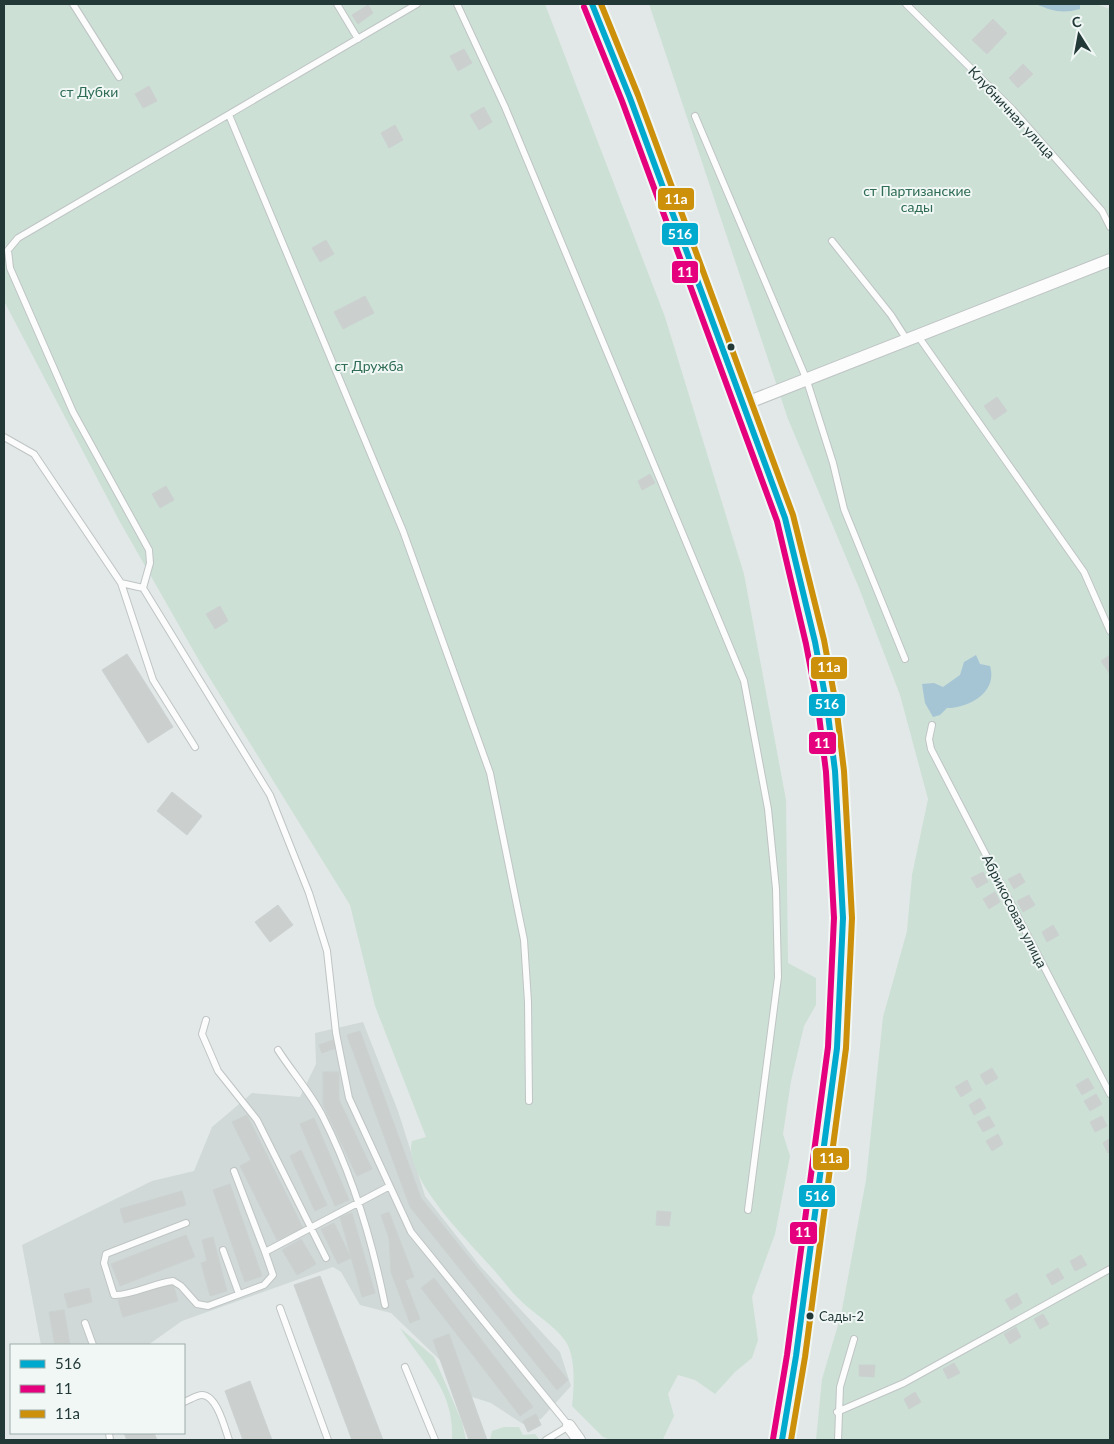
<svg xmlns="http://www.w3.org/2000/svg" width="1114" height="1444" viewBox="0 0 1114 1444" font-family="Lato,sans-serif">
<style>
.built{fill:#d0d9d7}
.green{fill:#cce0d6}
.water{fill:#a5c4d4}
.building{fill:#cbd0cf;stroke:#cbd1d0}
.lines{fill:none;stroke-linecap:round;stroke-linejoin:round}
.service-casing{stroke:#bfc4c4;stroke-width:8}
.minor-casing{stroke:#bfc4c4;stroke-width:14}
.trunk-casing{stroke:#bcc4c3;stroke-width:23}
.service{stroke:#fbfcfb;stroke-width:6}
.minor{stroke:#fbfcfb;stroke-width:12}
.trunk{stroke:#c4caca;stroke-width:21}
.bus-1-casing{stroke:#f0f7f5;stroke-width:10}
.bus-2-casing{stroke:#f0f7f5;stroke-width:10}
.bus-3-casing{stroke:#f0f7f5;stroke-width:10}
.bus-1{stroke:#00a9ce;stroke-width:6}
.bus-2{stroke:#e5007d;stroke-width:6}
.bus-3{stroke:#cc900b;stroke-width:6}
.bus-dot{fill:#223938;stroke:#f0f7f5;stroke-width:2}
.labels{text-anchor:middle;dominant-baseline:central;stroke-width:4;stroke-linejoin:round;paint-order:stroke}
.bus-label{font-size:13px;fill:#223938;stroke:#f0f7f5;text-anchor:start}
.park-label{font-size:14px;fill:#2f6d54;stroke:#f0f7f5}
.street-label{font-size:14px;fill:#223938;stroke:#f0f7f5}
.line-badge{stroke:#f0f7f5;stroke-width:2}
.badge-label{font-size:14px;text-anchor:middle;font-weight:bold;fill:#fff}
</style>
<rect width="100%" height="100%" fill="#e2e8e7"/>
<path class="built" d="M363,1022L398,1111L425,1196L481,1267L560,1352L571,1386L541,1419L523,1424L491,1403L469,1396L455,1384L440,1360L391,1313L360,1305L341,1272L333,1267L182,1321L148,1345H41L22,1245L152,1181L194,1171L212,1127L252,1093L300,1097L316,1064L315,1033Z"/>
<path class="green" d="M4,4H545L665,317L744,574L786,800L788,963L816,978V1005L804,1026L791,1081L783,1134L790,1156L775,1234L752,1297L758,1340L752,1358L735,1372L715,1394L695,1380L678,1375L668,1394L674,1416L663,1439L610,1440L603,1437L572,1406C574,1388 576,1358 566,1342C554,1324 533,1314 518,1298C509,1289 502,1279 493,1269C471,1244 402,1177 412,1141L426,1137L375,1006L350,905L201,664L120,522L4,301Z
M649,4H1096L1110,9V1440H816L822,1379L841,1315L866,1180L883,1017L907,931L912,875L928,799L900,695L859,588L788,419Z
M400,1328L434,1357L462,1422L466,1440H453L452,1438C454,1389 424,1366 400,1328Z
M504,1427H519L523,1435L535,1434L540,1440H490L492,1431Z"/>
<path class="water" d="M1036,4H1080V9C1062,14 1052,11 1036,4Z
M976,655L980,664L990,666C998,692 969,708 947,708L940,715L933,717L925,703L922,684L934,683L943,687L960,675L964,662Z"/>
<path class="building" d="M368,5L373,13L358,24L352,15Z
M993,19L1007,33L987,54L972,40Z
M464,49L472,63L458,71L450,56Z
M1023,64L1033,74L1018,88L1009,78Z
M149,86L157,101L143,108L135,94Z
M484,107L492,122L479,130L470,115Z
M395,125L403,140L389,148L381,133Z
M326,240L334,254L320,262L312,248Z
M365,296L374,313L343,329L334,312Z
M997,397L1007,411L994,420L984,406Z
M650,474L655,483L642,490L638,481Z
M166,486L174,500L160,508L152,494Z
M220,606L228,621L215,629L206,614Z
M127,654L173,727L148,743L102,670Z
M1110,655V674L1101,661Z
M172,792L202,816L187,835L157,811Z
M983,872L988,882L977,888L971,878Z
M1020,873L1025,882L1014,889L1008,879Z
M995,892L1000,902L989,909L983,899Z
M1029,895L1035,905L1023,912L1017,901Z
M278,905L293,925L270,942L255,922Z
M1053,925L1059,935L1047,942L1042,932Z
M360,1031L421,1198L568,1380L557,1390L410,1207L347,1035Z
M333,1040L336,1048L322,1053L319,1045Z
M992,1068L998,1078L986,1085L980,1075Z
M323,1072H339V1100L372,1169L357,1176L323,1105Z
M1088,1078L1094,1088L1082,1095L1076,1085Z
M967,1080L972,1090L961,1097L955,1087Z
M1096,1094L1102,1104L1090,1111L1084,1101Z
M980,1098L986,1108L974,1115L969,1105Z
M247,1115L303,1228L277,1240L240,1166L251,1160L232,1122Z
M989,1116L995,1126L983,1132L977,1122Z
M1102,1116L1107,1126L1095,1132L1090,1122Z
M314,1118L349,1200L335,1206L300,1124Z
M998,1134L1003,1144L992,1151L986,1141Z
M1110,1138V1151L1108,1153L1103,1143Z
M301,1150L327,1205L315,1211L290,1156Z
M230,1184L262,1276L245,1282L213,1190Z
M182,1191L186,1205L124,1223L120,1209Z
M657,1211L671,1212L669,1226L656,1225Z
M389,1212L414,1277L405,1280L420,1319L410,1323L391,1272L389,1238L381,1215Z
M352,1213L375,1293L362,1297L340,1217Z
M334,1223L351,1258L338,1264L321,1229Z
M186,1235L195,1257L120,1286L111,1264Z
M213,1237L227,1291L210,1296L201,1263L207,1261L202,1240Z
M301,1239L316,1264L297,1275L282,1250Z
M1081,1255L1087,1265L1075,1271L1070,1261Z
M1058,1268L1064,1278L1052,1285L1046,1275Z
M320,1276L383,1440H352L294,1285Z
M434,1278L533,1407L520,1416L421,1288Z
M173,1284L178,1301L123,1317L118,1300Z
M89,1288L92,1302L68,1308L64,1294Z
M1017,1293L1022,1303L1011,1310L1005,1300Z
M64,1310L70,1345H55L49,1312Z
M1043,1314L1049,1324L1040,1329L1034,1319Z
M1016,1327L1021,1337L1010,1344L1004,1334Z
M449,1334L487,1440H469L433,1340Z
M954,1363L960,1373L948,1379L943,1369Z
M859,1365H875L874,1377L859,1376Z
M250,1381L272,1440H243L225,1391Z
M915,1392L921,1402L909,1409L904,1399Z
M536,1414L541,1425L528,1432L523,1421Z
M124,1433H154L157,1440H127Z"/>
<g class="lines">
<defs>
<path id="service" d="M73,4L119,77
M337,4L358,39
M457,4L505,107L744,681L768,809L776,889L778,977L748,1210
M906,4L1012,109L1102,211L1110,227
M229,115L403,531L490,773L524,940L528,1002L529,1101
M695,116L806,378L833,463L844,509L905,659
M832,241L891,315L907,340
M918,336L1084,572L1110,631
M4,437L34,454L121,583L143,588L270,795L309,893L327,951L336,1033L349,1098L411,1232L569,1426L546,1440
M121,583L153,680L195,747
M143,588L150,563L149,550L73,412L10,268L8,250L18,238L417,4
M932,725L929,739L931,749L1110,1094
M206,1020L202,1034L218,1071L257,1120L326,1258
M278,1050C292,1072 311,1093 323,1117C353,1176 372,1240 385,1305
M234,1171L265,1252
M186,1223L106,1254L104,1263L114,1295C131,1296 154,1283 173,1281L181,1286L197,1304L208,1306L264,1285L273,1275L265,1252L388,1187
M223,1250L239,1294
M280,1308L328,1440
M85,1323L93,1345
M405,1367L435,1440
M184,1402C189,1400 197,1395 202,1395C217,1395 225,1429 229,1440
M837,1412L904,1383L1110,1269
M109,1433L110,1440
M838,1440L840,1387L854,1339"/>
<path id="minor" d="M744,404L1110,260
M569,1426L579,1440"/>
<path id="trunk" d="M592,4L630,98L785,518L815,642L827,706L835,771L843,918L837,1048L796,1356L782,1440"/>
</defs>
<use href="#service" class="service-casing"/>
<use href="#minor" class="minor-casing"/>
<use href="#trunk" class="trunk-casing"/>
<use href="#service" class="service"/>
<use href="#minor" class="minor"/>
<use href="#trunk" class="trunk"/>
<defs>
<path id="bus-1" d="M592,4L630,98L785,518L815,642L827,706L835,771L843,918L837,1048L796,1356L782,1440"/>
<path id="bus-2" d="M584,7L622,101L777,521L806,644L818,707L826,772L834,918L828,1047L787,1355L773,1439"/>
<path id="bus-3" d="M601,4L638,95L793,515L824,640L836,705L844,771L852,918L846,1048L805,1357L791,1440"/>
</defs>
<use href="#bus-1" class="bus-1-casing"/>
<use href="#bus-2" class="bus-2-casing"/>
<use href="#bus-3" class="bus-3-casing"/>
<use href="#bus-1" class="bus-1"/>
<use href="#bus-2" class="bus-2"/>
<use href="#bus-3" class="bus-3"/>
</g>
<g class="bus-dot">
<circle cx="731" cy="347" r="4.5"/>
<circle cx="810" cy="1316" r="4.5"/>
</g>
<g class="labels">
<g class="bus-label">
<text x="819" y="1316">Сады-2</text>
</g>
<g class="park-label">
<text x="89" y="91">ст Дубки</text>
<text x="917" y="190">ст Партизанские<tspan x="917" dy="16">сады</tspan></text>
<text x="369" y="365">ст Дружба</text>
</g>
<g class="street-label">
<text transform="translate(1012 112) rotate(47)">Клубничная улица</text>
<text transform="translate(1015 911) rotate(63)">Абрикосовая улица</text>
</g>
</g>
<g class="line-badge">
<rect x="657" y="187" width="38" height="24" rx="5" fill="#cc900b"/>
<rect x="661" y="222" width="38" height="24" rx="5" fill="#00a9ce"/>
<rect x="671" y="260" width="28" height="24" rx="5" fill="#e5007d"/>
<rect x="810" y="656" width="38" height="24" rx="5" fill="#cc900b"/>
<rect x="808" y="693" width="38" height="24" rx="5" fill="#00a9ce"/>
<rect x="808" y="731" width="29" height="24" rx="5" fill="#e5007d"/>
<rect x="812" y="1147" width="38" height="24" rx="5" fill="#cc900b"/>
<rect x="798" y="1184" width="38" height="24" rx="5" fill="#00a9ce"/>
<rect x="789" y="1221" width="29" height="24" rx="5" fill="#e5007d"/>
</g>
<g class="badge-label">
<text x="676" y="204">11а</text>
<text x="680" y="239">516</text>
<text x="685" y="277">11</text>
<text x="829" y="672">11а</text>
<text x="827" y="709">516</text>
<text x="822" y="748">11</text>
<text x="831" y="1163">11а</text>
<text x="817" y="1201">516</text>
<text x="803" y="1237">11</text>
</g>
<rect width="1114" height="1444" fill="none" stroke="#223938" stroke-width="10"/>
<rect x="10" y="1344" width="175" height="90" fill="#f0f7f5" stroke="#9eaba9"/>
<rect x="20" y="1360" width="25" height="8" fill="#00a9ce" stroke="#9eaba9"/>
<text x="55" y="1369" font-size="15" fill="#223938">516</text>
<rect x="20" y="1385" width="25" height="8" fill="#e5007d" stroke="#9eaba9"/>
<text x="55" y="1394" font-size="15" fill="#223938">11</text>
<rect x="20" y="1410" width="25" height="8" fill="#cc900b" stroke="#9eaba9"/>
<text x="55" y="1419" font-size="15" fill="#223938">11а</text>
<g transform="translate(1079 35) rotate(349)" stroke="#f0f7f5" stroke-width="4" paint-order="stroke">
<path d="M0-4L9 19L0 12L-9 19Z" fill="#223938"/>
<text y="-8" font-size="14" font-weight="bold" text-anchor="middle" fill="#223938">С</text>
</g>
</svg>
